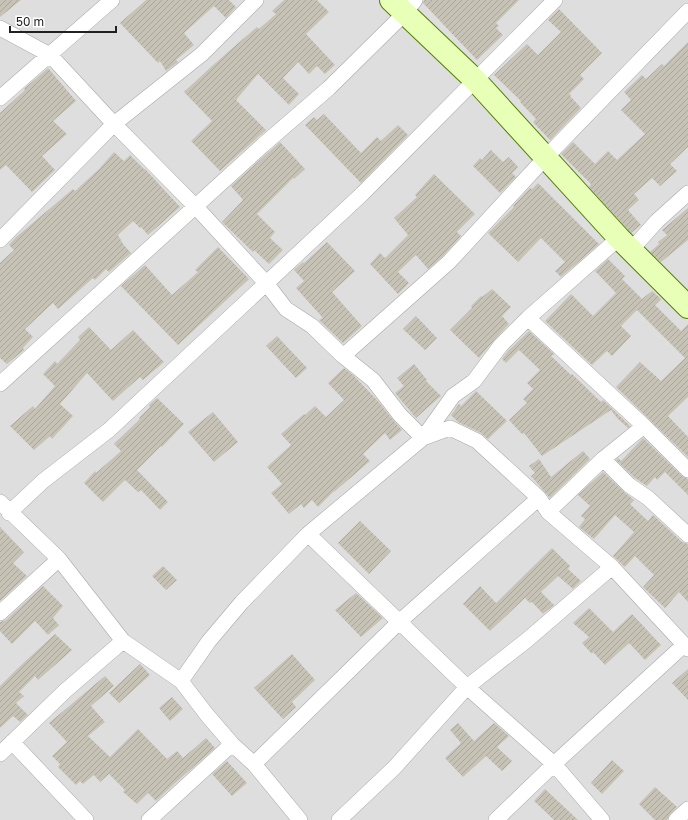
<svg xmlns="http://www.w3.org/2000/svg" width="688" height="820" viewBox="0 0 688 820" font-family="'Golos Text',sans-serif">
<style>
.residential{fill:#dfdede}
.building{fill:url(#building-hatch)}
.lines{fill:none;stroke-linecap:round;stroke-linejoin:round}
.street-casing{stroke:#a8a8a8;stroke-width:16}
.secondary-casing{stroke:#507f00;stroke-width:24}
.street{stroke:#fff;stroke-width:15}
.secondary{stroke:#e8ffb7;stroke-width:22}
</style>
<defs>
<pattern id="building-hatch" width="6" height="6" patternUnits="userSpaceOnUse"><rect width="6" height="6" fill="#c7c2b6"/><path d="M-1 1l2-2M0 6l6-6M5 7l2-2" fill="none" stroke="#aba69c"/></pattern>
</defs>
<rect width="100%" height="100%" fill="#f2f1e7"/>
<path class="residential" d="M0,0H688V820H0Z"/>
<path class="building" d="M0,0H21L0,17Z
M146,0H229L236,7L226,18L214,6L184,33L194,45L176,60L178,62L166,71L160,61L158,63L120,23Z
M284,0H317L329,12L306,34L335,65L325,74L317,66L309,74L298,62L283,78L299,94L289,105L258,74L236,100L266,130L220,171L191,141L212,121L184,92L212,66L257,27L259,29L276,14L272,11Z
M424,0H519L496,23L499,26L496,28L503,35L477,60L423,3Z
M559,9L602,53L580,75L584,79L569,94L571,95L570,96L581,108L550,140L533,122L536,119L520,102L521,101L494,75L527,44L538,55L561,32L548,20Z
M688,42V147L670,164L677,171L660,186L652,178L634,194L639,200L628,210L641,225L631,233L589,187L591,184L561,154L573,142L595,164L608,151L617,160L645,134L621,110L631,100L624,92L642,75L646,79L662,64L664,66Z
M48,68L76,101L53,121L67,134L42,156L55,170L32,192L6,165L0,170V113L25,90L24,89Z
M324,114L361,153L377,137L381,141L398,125L408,135L361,183L305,125L314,117L317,120Z
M280,142L305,169L294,179L293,178L257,214L275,232L270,238L283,250L269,264L254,250L253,252L222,222L243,200L231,186Z
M491,150L503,162L509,157L518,167L512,173L516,177L500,193L473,166L480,158L482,160Z
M114,152L124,161L130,155L144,169H145L180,207L148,235L141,227L140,228L133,221L118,235L123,244L131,253L109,272L106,269L95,280L93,278L58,309L53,303L25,329L33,337L23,348L24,350L7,364L0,358V263L14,250L9,245L15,238L73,189L75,191L99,169Z
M434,174L475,214L457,232L461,236L443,256L428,269L416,255L398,272L409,283L398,294L370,264L380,253L385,258L408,235L394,218L417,197L415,195Z
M538,183L599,244L561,277L555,271L565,262L541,238L518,262L488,233L514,207L513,206L530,188L532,189Z
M688,208V240L661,262L650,252L659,244L658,242L667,235L662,230Z
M327,242L355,271L332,292L362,326L343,343L319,320L323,318L296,288L304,281L294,270L303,262L304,263Z
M218,247L249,279L178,345L121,286L145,265L172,295L198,272L195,270Z
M608,259L625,276L622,279L642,299L652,291L661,299L655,305L681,331L688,324V397L668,416L688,437V457L616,387L640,362L661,381L685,358L637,310L621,326L631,336L612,356L607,351L592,365L545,321L571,294L593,316L616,293L595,271Z
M492,289L511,307L502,316L509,324L495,339L479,358L450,330L472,308L471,306L481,296L482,297L486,294Z
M416,316L437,338L425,350L403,329Z
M89,327L111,350L133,330L164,362L143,380L140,377L113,401L87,373L60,404L73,416L52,439L50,436L34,450L10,426L33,406L35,409L55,386L43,374L55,361L57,364L80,340L78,337Z
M529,331L554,354L551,356L571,375L572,374L601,402L603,400L630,426L628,428L617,418L611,410L542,456L524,433L522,434L509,420L527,403L523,399L533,389L527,383L540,370L519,350L506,363L502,359L508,351Z
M277,336L307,368L296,378L266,346Z
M414,364L427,380L426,381L441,396L416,418L395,393L404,386L397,378Z
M344,368L354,376L377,400L393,420L402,430L390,440L385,433L363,454L370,461L334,492V491L318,507L312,500L304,508L301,504L289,514L271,493L282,484L267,467L291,445L281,434L304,414L305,415L315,406L326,417L344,400L328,383Z
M476,391L507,421L488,439L481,433L458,422L451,415L459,404L461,406Z
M157,398L184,424L162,447L161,446L137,470L168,502L160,510L141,490L138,492L125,480L103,502L84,483L95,471L96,473L121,451L114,444L140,419L139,418L150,407L149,405Z
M213,412L238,442L214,462L188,432Z
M643,438L682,476L688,479V495L665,472L657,480L655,477L647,486L635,478L616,460L618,458L621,461Z
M583,451L590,459L550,498L531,476L535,473L529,466L539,459L551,477Z
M603,472L623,491L634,500L630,504L648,521L653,515L682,542L688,544V602L679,592L665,608L643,587L654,575L635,556L625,567L613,556L634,532L615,515L594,539L579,527L585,519L581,516L590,506L578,495Z
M360,521L391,551L369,574L338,543Z
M0,527L24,552L13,563L27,576L0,601Z
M552,548L570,566L568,569L581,581L573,589L558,576L541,592L554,605L543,614L532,602L530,603L525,598L490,631L463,604L480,586L496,603Z
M163,566L177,580L166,590L152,576Z
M43,586L63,606L53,618L59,625L48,635L35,621L12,644L0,631V622L6,620Z
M356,593L383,618L361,637L335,610Z
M589,608L613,632L632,614L661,645L645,660L629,643L605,665L593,652L592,654L582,643L589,637L573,623Z
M55,634L72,650L38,680L35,676L19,692L24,696L16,703L28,715L20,722L13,716L0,728V686L18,668Z
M292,654L315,680L292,702L296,707L283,719L254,688Z
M140,664L150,675L119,703L109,693Z
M688,669V700L672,683Z
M105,676L114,686L91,706L105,722L88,736L110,757L138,729L167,759L177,751L183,758L206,738L215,748L174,784L156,801L148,793L137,804L123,792L125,790L109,774L100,782L94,775L83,784L80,781L76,785L58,767L60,764L52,756L67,742L49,723Z
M172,697L183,709L170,721L159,708Z
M458,723L474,741L494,723L509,736L497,747L512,761L502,771L486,756L463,777L445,758L461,743L450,730Z
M612,760L624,771L602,794L591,783Z
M227,761L247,783L232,796L212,774Z
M655,787L677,807L670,814L667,820H655L639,804Z
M545,789L578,820H554L534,801Z"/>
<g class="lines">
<defs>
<path id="street" d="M0,28L50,55L114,124L196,207L266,283L286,309L312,326L343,356L373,380L400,415L423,438L450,428L477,441L539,498L548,512L612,567L688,649
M0,98L112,0
M0,240L114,124L202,54L256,0
M631,250L657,221L688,193
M528,318L644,426L688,470
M343,356L449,262L546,157L688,11
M0,384L263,145L329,88L405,13L415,0
M603,459L629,485L648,498L688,535
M0,502L59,559L123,641L181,681L207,715L232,744L254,764L300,820
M548,512L603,459L644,426
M9,513L43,481L109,430L362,194L555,0
M308,534L467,687L554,764L602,820
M0,613L59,559
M181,681L209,641L242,602L308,534L423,438L453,396L474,381L501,345L528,318L619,238
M12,742L86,820
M0,754L65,691L123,641
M254,764L399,622L539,498
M149,820L232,744
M339,820L394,768L467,687L527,640L612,567
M496,820L554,764L684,645
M676,820L688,809"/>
<path id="secondary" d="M391,0L475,80L619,238L688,307"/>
</defs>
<use href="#street" class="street-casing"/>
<use href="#secondary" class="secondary-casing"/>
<use href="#street" class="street"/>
<use href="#secondary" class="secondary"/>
</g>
<path d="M10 26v6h106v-6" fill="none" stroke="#212121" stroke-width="2"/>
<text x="16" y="26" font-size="12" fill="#212121" stroke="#ffffff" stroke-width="3" paint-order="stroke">50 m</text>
</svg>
